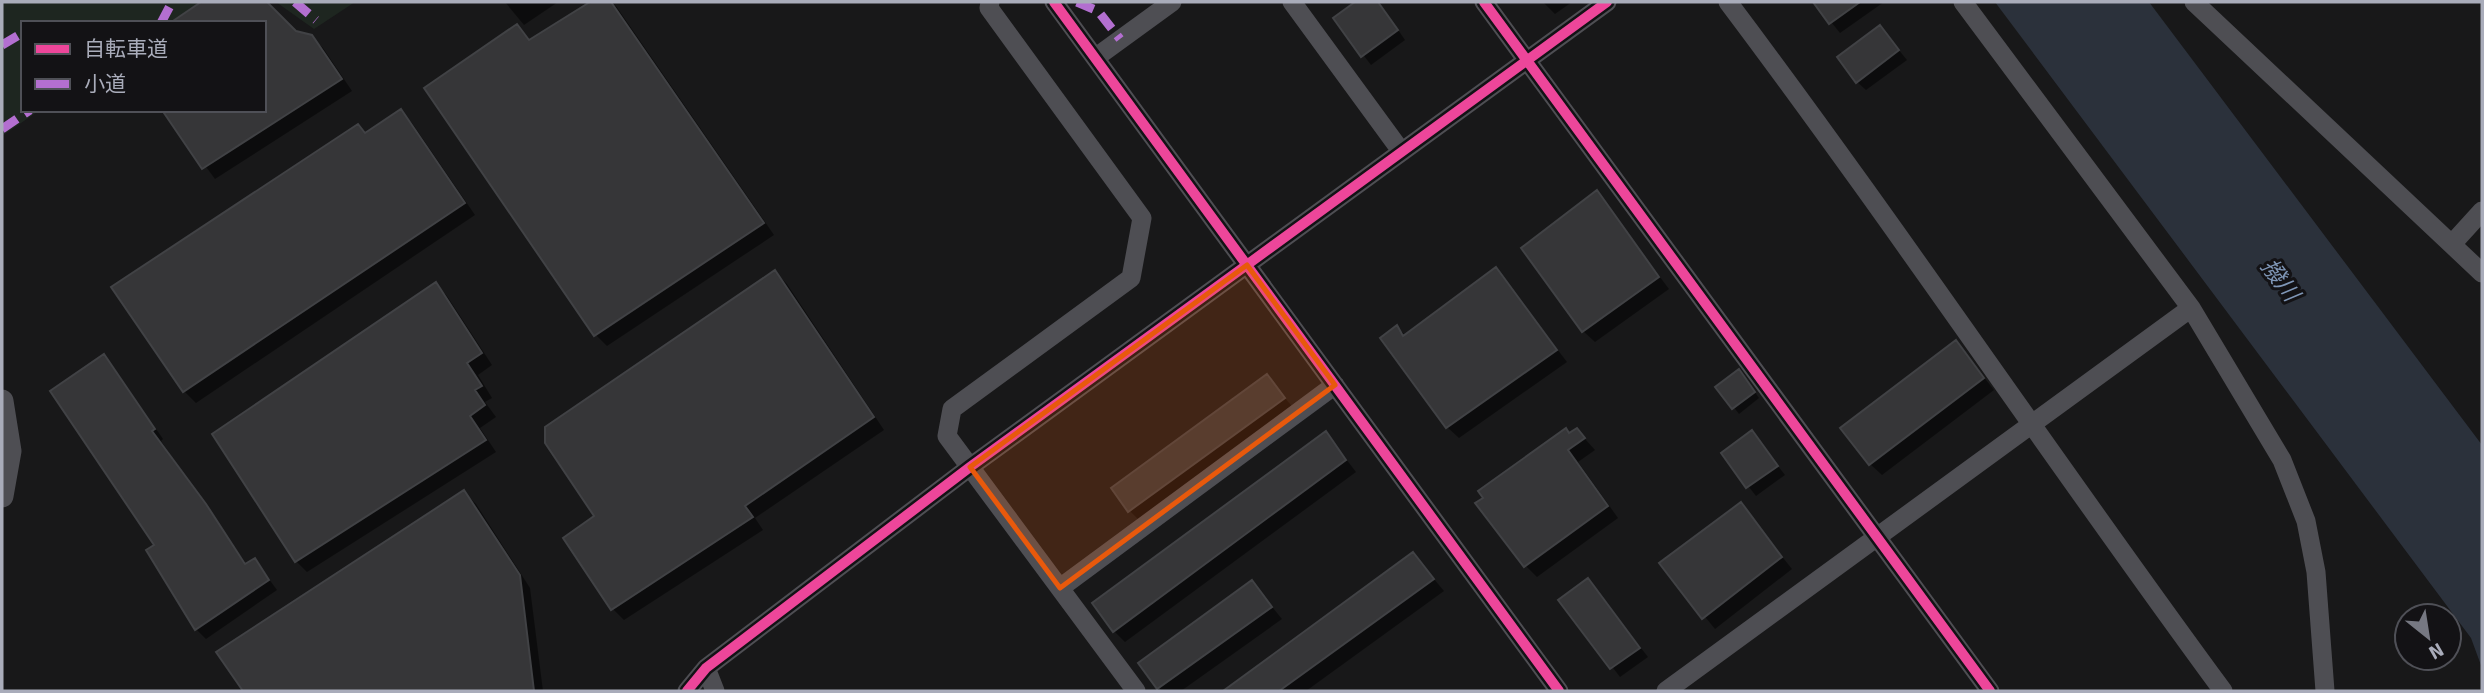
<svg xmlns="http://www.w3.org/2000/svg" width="2484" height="693" viewBox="0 0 2484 693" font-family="Signika,'Noto Sans JP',sans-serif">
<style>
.green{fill:#1e2620}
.water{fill:#2b313b}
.shadow{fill:#0007}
.building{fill:#363638;stroke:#414245;stroke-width:2}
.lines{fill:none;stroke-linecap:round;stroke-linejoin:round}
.minor{stroke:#4e4e53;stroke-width:19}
.tertiary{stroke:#4e4e53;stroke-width:23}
.quiet{stroke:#b36fd0;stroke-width:9;stroke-dasharray:18 9;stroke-linecap:butt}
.cycleway-casing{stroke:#131215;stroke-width:15}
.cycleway{stroke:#ed469a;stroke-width:10}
.marked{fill:#e8590c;fill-opacity:0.2;stroke:#e8590c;stroke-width:5;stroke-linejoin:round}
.labels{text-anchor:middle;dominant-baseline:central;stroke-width:6;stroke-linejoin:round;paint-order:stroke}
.water-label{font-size:23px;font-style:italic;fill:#7f96b6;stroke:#131215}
</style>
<rect width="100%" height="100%" fill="#181819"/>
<path class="green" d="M2,2H200L169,23H23V110H40L2,136Z
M276,2H355L314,29Z"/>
<path class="water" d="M1995,2H2149L2482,445V668L2471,638Z"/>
<path class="shadow" d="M204,2H253L256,6L265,2L295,33L311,36L323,48L352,91L215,179L164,110H264V23H174Z
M505,2H558L524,25Z
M593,2H611L616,6L774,235L607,346L596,335L517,26L531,41Z
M1358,2H1379L1405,40L1371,65L1335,18Z
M1543,2H1572L1555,14Z
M1815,2H1884L1840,33Z
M1880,27L1907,60L1866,90L1857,82Z
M401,112L412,123L475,215L196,403L184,391L113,288Z
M1596,192L1669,289L1595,342L1583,331Z
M1496,269L1567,362L1459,438L1447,427L1397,327L1406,336Z
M775,272L787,284L884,430L755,518L763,530L624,620L613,609L596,516Z
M436,284L447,296L492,365L478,375L492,398L485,402L496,417L480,428L496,452L307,572L296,561Z
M1956,342L1994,390L1882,475L1870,464Z
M104,356L113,366L163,439L161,441L247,565L255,560L277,590L206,639L196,629L156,546Z
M1267,376L1295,410L1141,522L1130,511Z
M1744,377L1759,398L1739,414L1718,387Z
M1577,430L1595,450L1578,462L1618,518L1537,577L1526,566L1570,434Z
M1326,433L1356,472L1125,642L1114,631Z
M1752,433L1785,475L1756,496L1723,454Z
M464,492L476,504L530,588L543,691H245L218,652Z
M1741,505L1792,569L1715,629L1661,563Z
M1413,554L1444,591L1306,691H1226Z
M1588,580L1648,657L1620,677L1561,600Z
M1252,582L1282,619L1181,691H1162L1140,663Z"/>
<path class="building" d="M201,2H267L296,31L312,35L342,79L202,169L162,110H264V23H170Z
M590,2H611L764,223L594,336L424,88L517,24L529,40Z
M1355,2H1378L1398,30L1361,57L1333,18Z
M1813,2H1860L1829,24Z
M1880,25L1899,50L1856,83L1837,57Z
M401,109L465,203L183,392L111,287L358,124L365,133Z
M1597,190L1659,277L1582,332L1521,248Z
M1496,267L1557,350L1446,428L1380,338L1397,325L1403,336Z
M775,270L874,417L745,506L753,517L611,610L563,538L594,516L545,443V427Z
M436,282L482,353L467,363L482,386L475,390L485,405L470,416L486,440L295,562L212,434Z
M1956,340L1984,378L1869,465L1840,428Z
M104,354L155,429L152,431L206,504L245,564L255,558L269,580L195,630L146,550L154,545L50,391Z
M1739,369L1755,392L1732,409L1715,387Z
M1267,374L1285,398L1128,512L1111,488Z
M1566,428L1569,433L1577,428L1585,438L1568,450L1608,506L1524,567L1475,503L1483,498L1478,491Z
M1752,430L1778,466L1746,488L1721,453Z
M1326,431L1346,460L1113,632L1092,603Z
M464,490L520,575L534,691H243L216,652Z
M1741,502L1782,557L1702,619L1659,563Z
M1413,552L1434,579L1279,691H1223Z
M1588,578L1640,648L1610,669L1558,600Z
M1252,580L1272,607L1157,689L1138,663Z"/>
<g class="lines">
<path class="minor" d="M990,2L989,8L1142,218L1131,278L952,409L947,436L1136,691
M1054,2L1559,691
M1292,2L1401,151
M1484,2L1990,691
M1728,2C1898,228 2055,463 2223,691
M1963,2L2191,308L2282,460L2306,521L2316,572L2325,691
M2194,2L2482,273
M1095,58L1172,2
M2452,244L2482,211
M1060,588L1335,385
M706,668L715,691
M687,691L706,668L970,467L1607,2
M1666,691L2191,308"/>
<path class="tertiary" d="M2,401L10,451L2,496"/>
<path class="quiet" d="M295,2L316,20
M1077,2L1098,11L1120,39
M161,23L172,2
M2,45L19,35
M2,129L30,110"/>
<defs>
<path id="cycleway" d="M1054,2L1559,691
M1484,2L1990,691
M687,691L706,668L970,467L1607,2"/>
</defs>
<use href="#cycleway" class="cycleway-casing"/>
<use href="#cycleway" class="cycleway"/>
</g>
<path class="marked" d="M1247,265L1335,385L1060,588L970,467Z"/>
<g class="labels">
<g class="water-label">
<text transform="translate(2280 280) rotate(53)">撥川</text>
</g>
</g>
<rect width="2484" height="693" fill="none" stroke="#a9acba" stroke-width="7"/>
<rect x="21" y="21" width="245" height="91" fill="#131215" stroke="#4f5057" stroke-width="2"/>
<rect x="35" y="44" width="35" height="10" fill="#ed469a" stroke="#4f5057" stroke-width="2"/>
<text x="84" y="56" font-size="21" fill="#a9acba">自転車道</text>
<rect x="35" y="79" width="35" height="10" fill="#b36fd0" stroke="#4f5057" stroke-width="2"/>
<text x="84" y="91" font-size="21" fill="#a9acba">小道</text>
<g transform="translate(2428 637) rotate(150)"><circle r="33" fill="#131215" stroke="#4f5057" stroke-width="2"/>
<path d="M0-5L12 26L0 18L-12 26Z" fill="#767882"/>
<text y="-10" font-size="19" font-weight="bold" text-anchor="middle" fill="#a9acba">N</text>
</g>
</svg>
